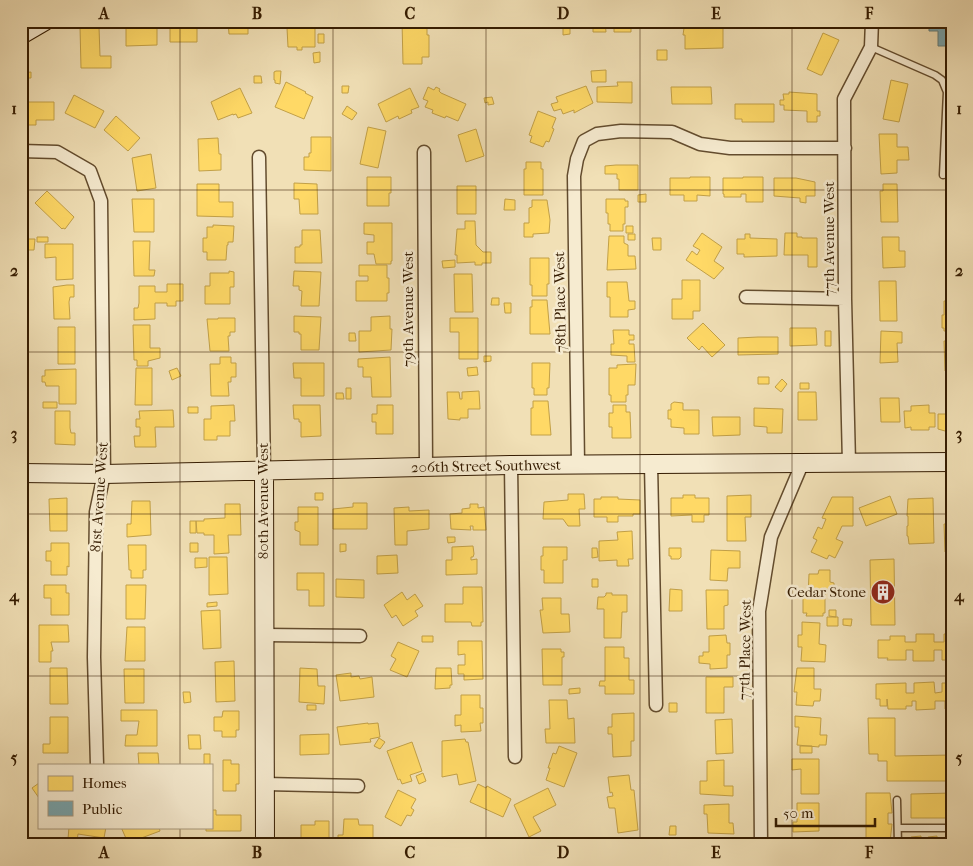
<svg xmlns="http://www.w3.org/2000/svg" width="973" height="866" viewBox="0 0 973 866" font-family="'IM FELL French Canon',serif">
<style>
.homes{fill:#ffd966;stroke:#c2a047}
.public{fill:#76a5af;stroke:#627c7a}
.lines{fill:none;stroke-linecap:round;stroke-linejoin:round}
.lane-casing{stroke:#634c2e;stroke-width:9}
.street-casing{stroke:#634c2e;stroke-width:15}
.secondary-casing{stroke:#341b00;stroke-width:20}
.lane{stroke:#f6ebd0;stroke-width:6}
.street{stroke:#f6ebd0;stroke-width:12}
.secondary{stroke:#f6ebd0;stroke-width:18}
.grid{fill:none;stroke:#341b00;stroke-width:1;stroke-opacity:0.55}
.labels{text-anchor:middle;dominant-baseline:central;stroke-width:5;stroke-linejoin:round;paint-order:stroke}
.street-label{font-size:15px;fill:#341b00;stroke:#f6ebd0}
.poi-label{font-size:15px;fill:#341b00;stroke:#f6ebd0;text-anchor:end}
.neatline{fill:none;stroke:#341b00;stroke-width:2}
.grid-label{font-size:16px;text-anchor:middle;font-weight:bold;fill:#341b00}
</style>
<rect width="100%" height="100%" fill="#f1e0b6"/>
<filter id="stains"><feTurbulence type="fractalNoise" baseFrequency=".004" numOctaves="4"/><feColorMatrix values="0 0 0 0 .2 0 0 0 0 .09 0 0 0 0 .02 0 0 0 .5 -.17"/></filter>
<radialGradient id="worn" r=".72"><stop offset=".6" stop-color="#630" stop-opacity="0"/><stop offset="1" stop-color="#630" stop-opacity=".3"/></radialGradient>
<path class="homes" d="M228,21H248V34H229Z
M402,21H419V27H427V35H429V57H422V64H403Z
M563,21H570V34L563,35Z
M593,21H605L606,32H593Z
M614,21H631V32H614Z
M633,21H644L645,28H633Z
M826,21H843V25H826Z
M147,24H157V45L126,46V27H147Z
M170,24H197V42H170Z
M296,25H301V28H315V47H302V50H297V47H288L287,28H297Z
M80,27H99L100,56H111V68H81Z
M701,27L723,28V48L685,49V35H683L684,28Z
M823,33L839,40L822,75H820L807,69Z
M318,34H324V43H318Z
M657,50H667V60H657Z
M320,52V62L314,63L313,53Z
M606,70V82H592L591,71Z
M276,71H281L280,84L275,83V80H274V72Z
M31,72V78H23L22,73Z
M254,76H261L262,83H254Z
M891,80L908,84L899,122L883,119Z
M286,82L306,92L305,93L313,97L304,119L275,107Z
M617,82H632V103L597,102V87L618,86Z
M342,86H349L348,93H342Z
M586,86L593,103L574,113V110L563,114L561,109L554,111L551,104L558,102L556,97Z
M428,87L434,90L436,87L440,89L439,91L441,93L466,104L458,121L446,116L445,118L432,113L433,110L425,107L428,101L423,99Z
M671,87H711L712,104H672Z
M240,88L252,113L238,118L236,114L233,115V114L218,120L211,102Z
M410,88L419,107L411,110L412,113L399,119L398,116L386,122L378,104Z
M789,92L817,94V111H820V116H817V122H807V111L784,110V105H780V100H784L783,94H789Z
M74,95L104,111L95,128L65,113Z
M492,97L494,104L488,105V102L485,103L484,98Z
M27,102H54V120H36V125H26Z
M735,104H774V122H742V119H735Z
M347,106L357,113L352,120L342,114Z
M538,111L556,118L552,128L554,129L549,142L546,141L543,147L530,142L532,136L529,135Z
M116,116L140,138L128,151L104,130Z
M368,127L386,131L378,168L360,164Z
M476,129L484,156L466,162L458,135Z
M879,134H897V147H908L909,160H897V173L881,174Z
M311,137H331V171L304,170V157H309V153H311Z
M218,138L219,154H221V170L199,171L198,139Z
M151,154L156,188L137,191L132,158Z
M526,162H541V169H543V195H524V169H526Z
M616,165H638V190H619V179H617V174H605V166Z
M367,177H391V193H389V206H367Z
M690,177H710V196L697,195V201H684V195H670V178H690Z
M743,177H763V202H746V194H741V197H724V194H723V178H743Z
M774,178H796L815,182V196H806V203L800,202V198L774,196Z
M294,183L317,184L318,214H300L299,199H294Z
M197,184H219V202H233V217L197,216Z
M883,184H897L898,222H881L880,191H883Z
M457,186H476V214H457Z
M47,191L74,217L65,229L63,228L62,229L35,203Z
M646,194V202H638V195Z
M132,199H154V232H134Z
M505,199L515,200V210H504Z
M606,199H625V201H628V207H625V224H623V231H610V224H608V213H606Z
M532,200H547L550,220L549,233L533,234V237H524V223H529V208L532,207Z
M465,221H475L476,245L483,252H491V263H482V265H475V262L457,263V255H455L457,229H465Z
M364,223H392V261H391V264H376L374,254H367V242H374V235L364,234Z
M213,225L234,226L233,242H228V245H227L226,260H207V252H203V238H207V227H213Z
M626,226H633V233H626Z
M302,230H320L322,263H295V247H300V245H302Z
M702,233L722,247L714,261L724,268L714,279L686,260L692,251L697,255L700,250L693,246Z
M785,233H797V237H802V238H817V267H808V255H784Z
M628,234H635V240H628Z
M745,234H750V238L777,239V256L744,257V254H737V239H745Z
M609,236H624V243L628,245V256H635L636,269L607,270Z
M37,237H48V242H37Z
M882,237H899V251H905V267L883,268Z
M652,238H661V250H653Z
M26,239H35L34,250H27Z
M133,241H150L149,270H155L154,276H134Z
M45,244H73V279L56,280V257L45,258Z
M530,258H549V284H547V296H532V285H530Z
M455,260V267L443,268L442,261Z
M359,265H387V278H389V293H387V301H356V281H368V276H359Z
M229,271L234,272V287H230V304H205V286H210V273H229Z
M294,271L321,272L319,306H301L302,291L299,290V286H293Z
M454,274H472L473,312H455Z
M682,280H700V311H693V319H672V299H682Z
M879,281H896L897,321H880Z
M607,282H627L629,301H635V309L628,310V317H610V297H607Z
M167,284H183V301H176V306H167V303H155V319L134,320V308H138L139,303V286H155V292H167Z
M67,285H74V297H70L69,302L70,319H54L53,287Z
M492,298H499V305H491Z
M532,300H547L550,334H530V307H532Z
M944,301H952V331H944V328H942V315H944Z
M504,303H511V313H505Z
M294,316L321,317L319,350H301V334H299V332H294Z
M390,316V329H392L391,350L359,352V331H371V317Z
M218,318H235V332H230V336H228L229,351H210L207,319H218Z
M450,318H478V359H459V332H450Z
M703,323L725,345L712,357L702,346L699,350L687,338Z
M133,325H150V348H160V358L148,361V366H137V360H134Z
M58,327H75V364H58Z
M790,328H816L817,345L790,346Z
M613,330H629V335H634V340H629V344H634L635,362H627V356L611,355V344H614Z
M825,331H831V346H825Z
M881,331L902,332V343H897L898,362L880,363Z
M349,333H355L356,341H349Z
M758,337H778V354L738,355V338Z
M944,341H952V371H945Z
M484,356H491V361L484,362Z
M220,357H231V363H236V377H231V382H228L229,396H211L210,364H220Z
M390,357L391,397H372L371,377H363V367H358V359Z
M293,363H324V396H301V378H294Z
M532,363H550L549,388H547V395H534V388H532Z
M636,364L635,385H628V395H626V402H611V395H609V368H617V365Z
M477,367L478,375L468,376L467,368Z
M136,368H152V405H135Z
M177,368L181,376L172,380L169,371Z
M76,369V404H59V386H46L45,382H42V376H45V370Z
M758,377H769V384H758Z
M782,379L787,384L781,392L775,387Z
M800,383H809V389H800Z
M947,384H952V405H947Z
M346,388H351V399H346Z
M479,391L480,409H468V418H460V420L448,419L447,392H459L460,399H462V392Z
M798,392H816L817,420H798Z
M336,393H343L344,399H336Z
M880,398H899L900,422H881Z
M533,401H548L551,435H531V408H533Z
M43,402H57V408H43Z
M674,402L683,403V410H699V434H684V428L671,427V419H668V410H671V404Z
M234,405L235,421H230V436H217V440H204V419H211V406Z
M293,405H320L321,436L301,437V422H299V419H294Z
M377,405H393V434H376V422H372V414H377Z
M613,405H626V412H630L631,438H612V427H609V413H613Z
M929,405V413H935V427H929V430H911V427L905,428L904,411H911V406Z
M188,407H198V413H188Z
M754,408L783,409L782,433H767V427L754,426Z
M173,410L174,427H155L156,447H135L134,436H140V427H136V419H140L139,411Z
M55,411H70V428L71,433H75V445L55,444Z
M938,414H947V429L945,431L938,429Z
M712,417H740V435L713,436Z
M21,425H25L26,437H21Z
M315,493H323V500H315Z
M568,494H584L585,509H579L580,526H568L563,519H543L544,502L568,500Z
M683,495H695V498H709V515H704V522H692V515L671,516V498H683Z
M751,495V517H745L746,541H727V496Z
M890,496L897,514L866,526L859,508Z
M601,497H618V499L640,500V514H633V516H618V522H607V517H594V499H601Z
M832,497H853V526H842L836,539L843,542L835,558L829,555L827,559L811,552L817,540L813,538L818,527L822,529L826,519L822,518Z
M67,498V531H50L49,499Z
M933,498L934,543L909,544L908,536H907V526H908V516H907L908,499Z
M132,501H150L151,535L127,537V524H131Z
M353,503H367V529H333V509L353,507Z
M225,504H240L241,535H228L229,553L214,554V535H204V533H197L196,521H204V519L225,518Z
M470,504H478V508L484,507L486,530H473V526H470L471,530L451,529L450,514L462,513V509L470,508Z
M298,507H318V545H300V532L295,530V522H298Z
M409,507V511L429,510V529L407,531V545H395L394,508Z
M190,521H196V533H190Z
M944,524H952V552H945Z
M632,531L633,559H628L629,566H617V560L599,561V541L618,540L617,532Z
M447,537H455V542L448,543Z
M51,543H69V567L67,566V575H51V561H46V551H51Z
M190,543H198V552H190Z
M340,544H346V551L340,552Z
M128,545H146V570H143V578H131V570H129Z
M473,546L474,554L473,557H471V560L477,559V574L446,575V560H452V547Z
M543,547H567V560H563V583H544V570H541V556H543Z
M592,548H597L598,557L592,558Z
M669,548H681V557L679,559H671V556H669Z
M711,550L740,551V568H728L727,581L710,580Z
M397,555L398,573L377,574V556Z
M209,557H227L228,594L209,595Z
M195,558H207V567L195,568Z
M894,559L895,625H871L870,560Z
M946,563H952V587H946Z
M819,570H830V582L834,583V590H825V613H823V616H806L807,613H803V597H808L809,574H818Z
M297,573H324V606H309V590H297Z
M336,579L364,580V598L336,597Z
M592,579H598V587H592Z
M44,585H66V593H69V615H51V598H44Z
M126,585H146L145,619H126Z
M463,587H482L483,622H481V626H472L471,622H445V604H463Z
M670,589L682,590V611H669Z
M706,590H728V605L724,606V629H707Z
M402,592L407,600L415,594L423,606L415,611L418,616L403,626L396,615L392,618L384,605Z
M606,593H612V595H627V612H622L621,638H604V609H597L598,597H604L606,595Z
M542,598H561V614H569L570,632L543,633L540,610H543Z
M217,602V606L207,607V603Z
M220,610L221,648L203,649L201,611Z
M829,610H836V617L829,616Z
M827,617H838V626H827Z
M843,619H852L851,626L843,625Z
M802,622L820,623L819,644L826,645L825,662L801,661L802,647H798V635H802Z
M39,625H68L69,642H51L53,651H51V662H39Z
M127,627H145V661H125Z
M916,634H934V642H944V634H952V660H942V650H934V661H913V650H906V660H887L888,658H878V640H890V636H905V642H916Z
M726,635L727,643H730V655H727V668L710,669V664L699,663V656H703V652H709V636Z
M422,636H433V642H422Z
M458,641H482L483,679L464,680V674H458V665H465V654L458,655Z
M398,642L419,651L407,677L390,670L396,659L391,656Z
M605,647H624V658H629V680H634V694H605V686H599L600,681H605Z
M542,649H561V652H564V657H562V685H543Z
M234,661L235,701L216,702L215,662Z
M50,668H67L68,704H50Z
M300,668L317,669L318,686H325L324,704L299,702Z
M436,668H451L452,685H450V688L435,689Z
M797,668H814V689H821L820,701H814L813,706L796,705L797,692H794Z
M124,669H144V703H125Z
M351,673V677L359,676L360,679L372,677L374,697L340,701L336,675Z
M706,677H733V687H724V713H706Z
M934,682L935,693L942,692V683H952V709H945V701H935V709L916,710V701H912V706H906V709H888L887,699V706H880V699H876V684L906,683V693H914V683Z
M580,688V693L569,694V689Z
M183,692H190L191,702L184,703Z
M461,695H480V708H483V723H480L481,731L461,732V725L455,726V715H461Z
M549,700H567L568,719L574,718L575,743H546L545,729H550Z
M669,703H677V712H669Z
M307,705H316V710H307Z
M121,710H157V746H125L126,735H137L139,721H121Z
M223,711H239V730H236V737H222V731H214V717H222Z
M634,713V741H631V756L613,757L612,734H608V727H612V714Z
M795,716L821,718L820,735H827L826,745H819V747L797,745L799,727H795Z
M50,717H68V753H43V744H50Z
M868,718H895V756L952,755V781H887V761H878V754H869Z
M732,719L733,753L716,754L715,720Z
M368,723V724L378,723L380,737L370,739L371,742L340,745L337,727Z
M329,734V754L300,755V735Z
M188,735H200L201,749H189Z
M379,738L385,742L380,749L374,746Z
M465,739L466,742H468L476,781L459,785L457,774L442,777V741Z
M412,742L422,771L410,775L412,781L402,784L400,779L398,780L387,751Z
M559,746L577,753L564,787L546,780L550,768H548L553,753L556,754Z
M800,746H812V753H800Z
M138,753H158L159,765H139Z
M204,754H210V765H204Z
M792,759H819V794H801V769L792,770Z
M223,760H231V764H239V784H236V791H223Z
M724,760V786H733V796L700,794V781H707V761Z
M423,773L426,781L419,784L416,776Z
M629,775L631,790H634L638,830L618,833L615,808H609L607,797L613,796L612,792L610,793L608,777Z
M39,783V798L32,788Z
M478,784L486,788L487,786L511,799L503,817L470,802Z
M548,788L556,805L533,817L541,831L529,837L514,805Z
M398,790L416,799L411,808L414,810L411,816L407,815L401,826L385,817Z
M866,793H890L892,813H888V824H892L890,842H892V845L866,844Z
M952,793V815H949V818H911V794Z
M797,803H819V831L793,832V822H797Z
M729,804V823H733L734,834L708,833L707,814H704V805Z
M211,810H216V815H241V831H206V827H211Z
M344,819H358L359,825H373V843H338V835H343Z
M315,821H329V845H301V825H315Z
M670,826H676V835H669Z
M69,827H106L104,838L78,834L77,841L68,839Z
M121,827H159L160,831L128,843Z
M921,836V838L927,839L928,837L937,836V838L952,839V845H907V839H911V837Z
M103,838L114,840L113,845H102Z"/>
<path class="public" d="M929,21H952V52H950V46H938V31H929Z"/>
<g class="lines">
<defs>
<path id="lane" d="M871,47L935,75L942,80L947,92L943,175
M897,800L898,845
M898,828H952"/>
<path id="street" d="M21,151L57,152L90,171L101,201L104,474L96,512L94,657L97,765
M424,152L426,467
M259,157L264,470
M746,297L845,299
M849,463L845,299L844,99L871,47L872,21
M578,464L574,176L577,159L584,141L597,134L621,131L672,132L700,144L730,148H845
M651,464L656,705
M511,465L515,757
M264,635L360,636
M265,784L358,786
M761,845L759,611L771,537L802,464"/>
<path id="secondary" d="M21,35L45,21
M264,470L265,845
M21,473L104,474L511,465L952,462"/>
</defs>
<use href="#lane" class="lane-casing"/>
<use href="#street" class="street-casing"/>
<use href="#secondary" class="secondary-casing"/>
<use href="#lane" class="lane"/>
<use href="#street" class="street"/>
<use href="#secondary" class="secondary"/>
</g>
<path class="grid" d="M180,21V765M333,21V845M486,21V845M640,21V845M792,21V845M21,190H952M21,352H952M21,514H952M21,676H952M180,827V845"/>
<defs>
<symbol id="building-disc" viewBox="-11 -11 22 22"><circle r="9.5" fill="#8f2418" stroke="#f6ebd0"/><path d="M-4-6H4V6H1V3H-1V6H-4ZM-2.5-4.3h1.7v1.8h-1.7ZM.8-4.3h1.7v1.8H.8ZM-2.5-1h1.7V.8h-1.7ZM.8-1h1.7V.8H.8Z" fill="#fff"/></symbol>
</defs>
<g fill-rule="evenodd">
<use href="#building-disc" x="869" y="578" width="28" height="28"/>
</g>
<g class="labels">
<g class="street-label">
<text transform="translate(829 239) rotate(-90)">77th Avenue West</text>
<text transform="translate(560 302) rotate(-91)">78th Place West</text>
<text transform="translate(408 309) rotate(-90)">79th Avenue West</text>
<text transform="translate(486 466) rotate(-1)">206th Street Southwest</text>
<text transform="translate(99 497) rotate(-86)">81st Avenue West</text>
<text transform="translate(263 501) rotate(-90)">80th Avenue West</text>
<text transform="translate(745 650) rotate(-89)">77th Place West</text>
</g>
<g class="poi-label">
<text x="866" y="592">Cedar Stone</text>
</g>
</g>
<rect width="973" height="866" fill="none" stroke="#f1e0b6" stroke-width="55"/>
<rect x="38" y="764" width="175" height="65" fill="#f6ebd0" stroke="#a8987d"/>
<rect x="48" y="776" width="25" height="15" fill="#ffd966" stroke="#a8987d"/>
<text x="82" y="788" font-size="15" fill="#341b00">Homes</text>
<rect x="48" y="801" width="25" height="15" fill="#76a5af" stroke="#a8987d"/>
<text x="82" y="814" font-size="15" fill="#341b00">Public</text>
<path d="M776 818v8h99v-8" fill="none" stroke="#341b00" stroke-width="2.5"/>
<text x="783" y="818" font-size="15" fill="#341b00" stroke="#f6ebd0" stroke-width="4" paint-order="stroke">50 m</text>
<rect x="28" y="28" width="918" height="810" class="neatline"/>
<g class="grid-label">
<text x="104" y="19">A</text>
<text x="257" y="19">B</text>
<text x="410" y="19">C</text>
<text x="563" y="19">D</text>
<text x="716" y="19">E</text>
<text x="869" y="19">F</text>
<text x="14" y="114">1</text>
<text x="959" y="114">1</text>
<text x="14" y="276">2</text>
<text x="959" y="276">2</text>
<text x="14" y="439">3</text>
<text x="959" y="439">3</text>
<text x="14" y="601">4</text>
<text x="959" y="601">4</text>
<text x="14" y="763">5</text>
<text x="959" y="763">5</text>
<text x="104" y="858">A</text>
<text x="257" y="858">B</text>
<text x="410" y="858">C</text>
<text x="563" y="858">D</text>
<text x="716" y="858">E</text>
<text x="869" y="858">F</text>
</g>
<rect width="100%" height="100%" filter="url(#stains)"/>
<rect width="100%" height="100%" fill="url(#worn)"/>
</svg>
